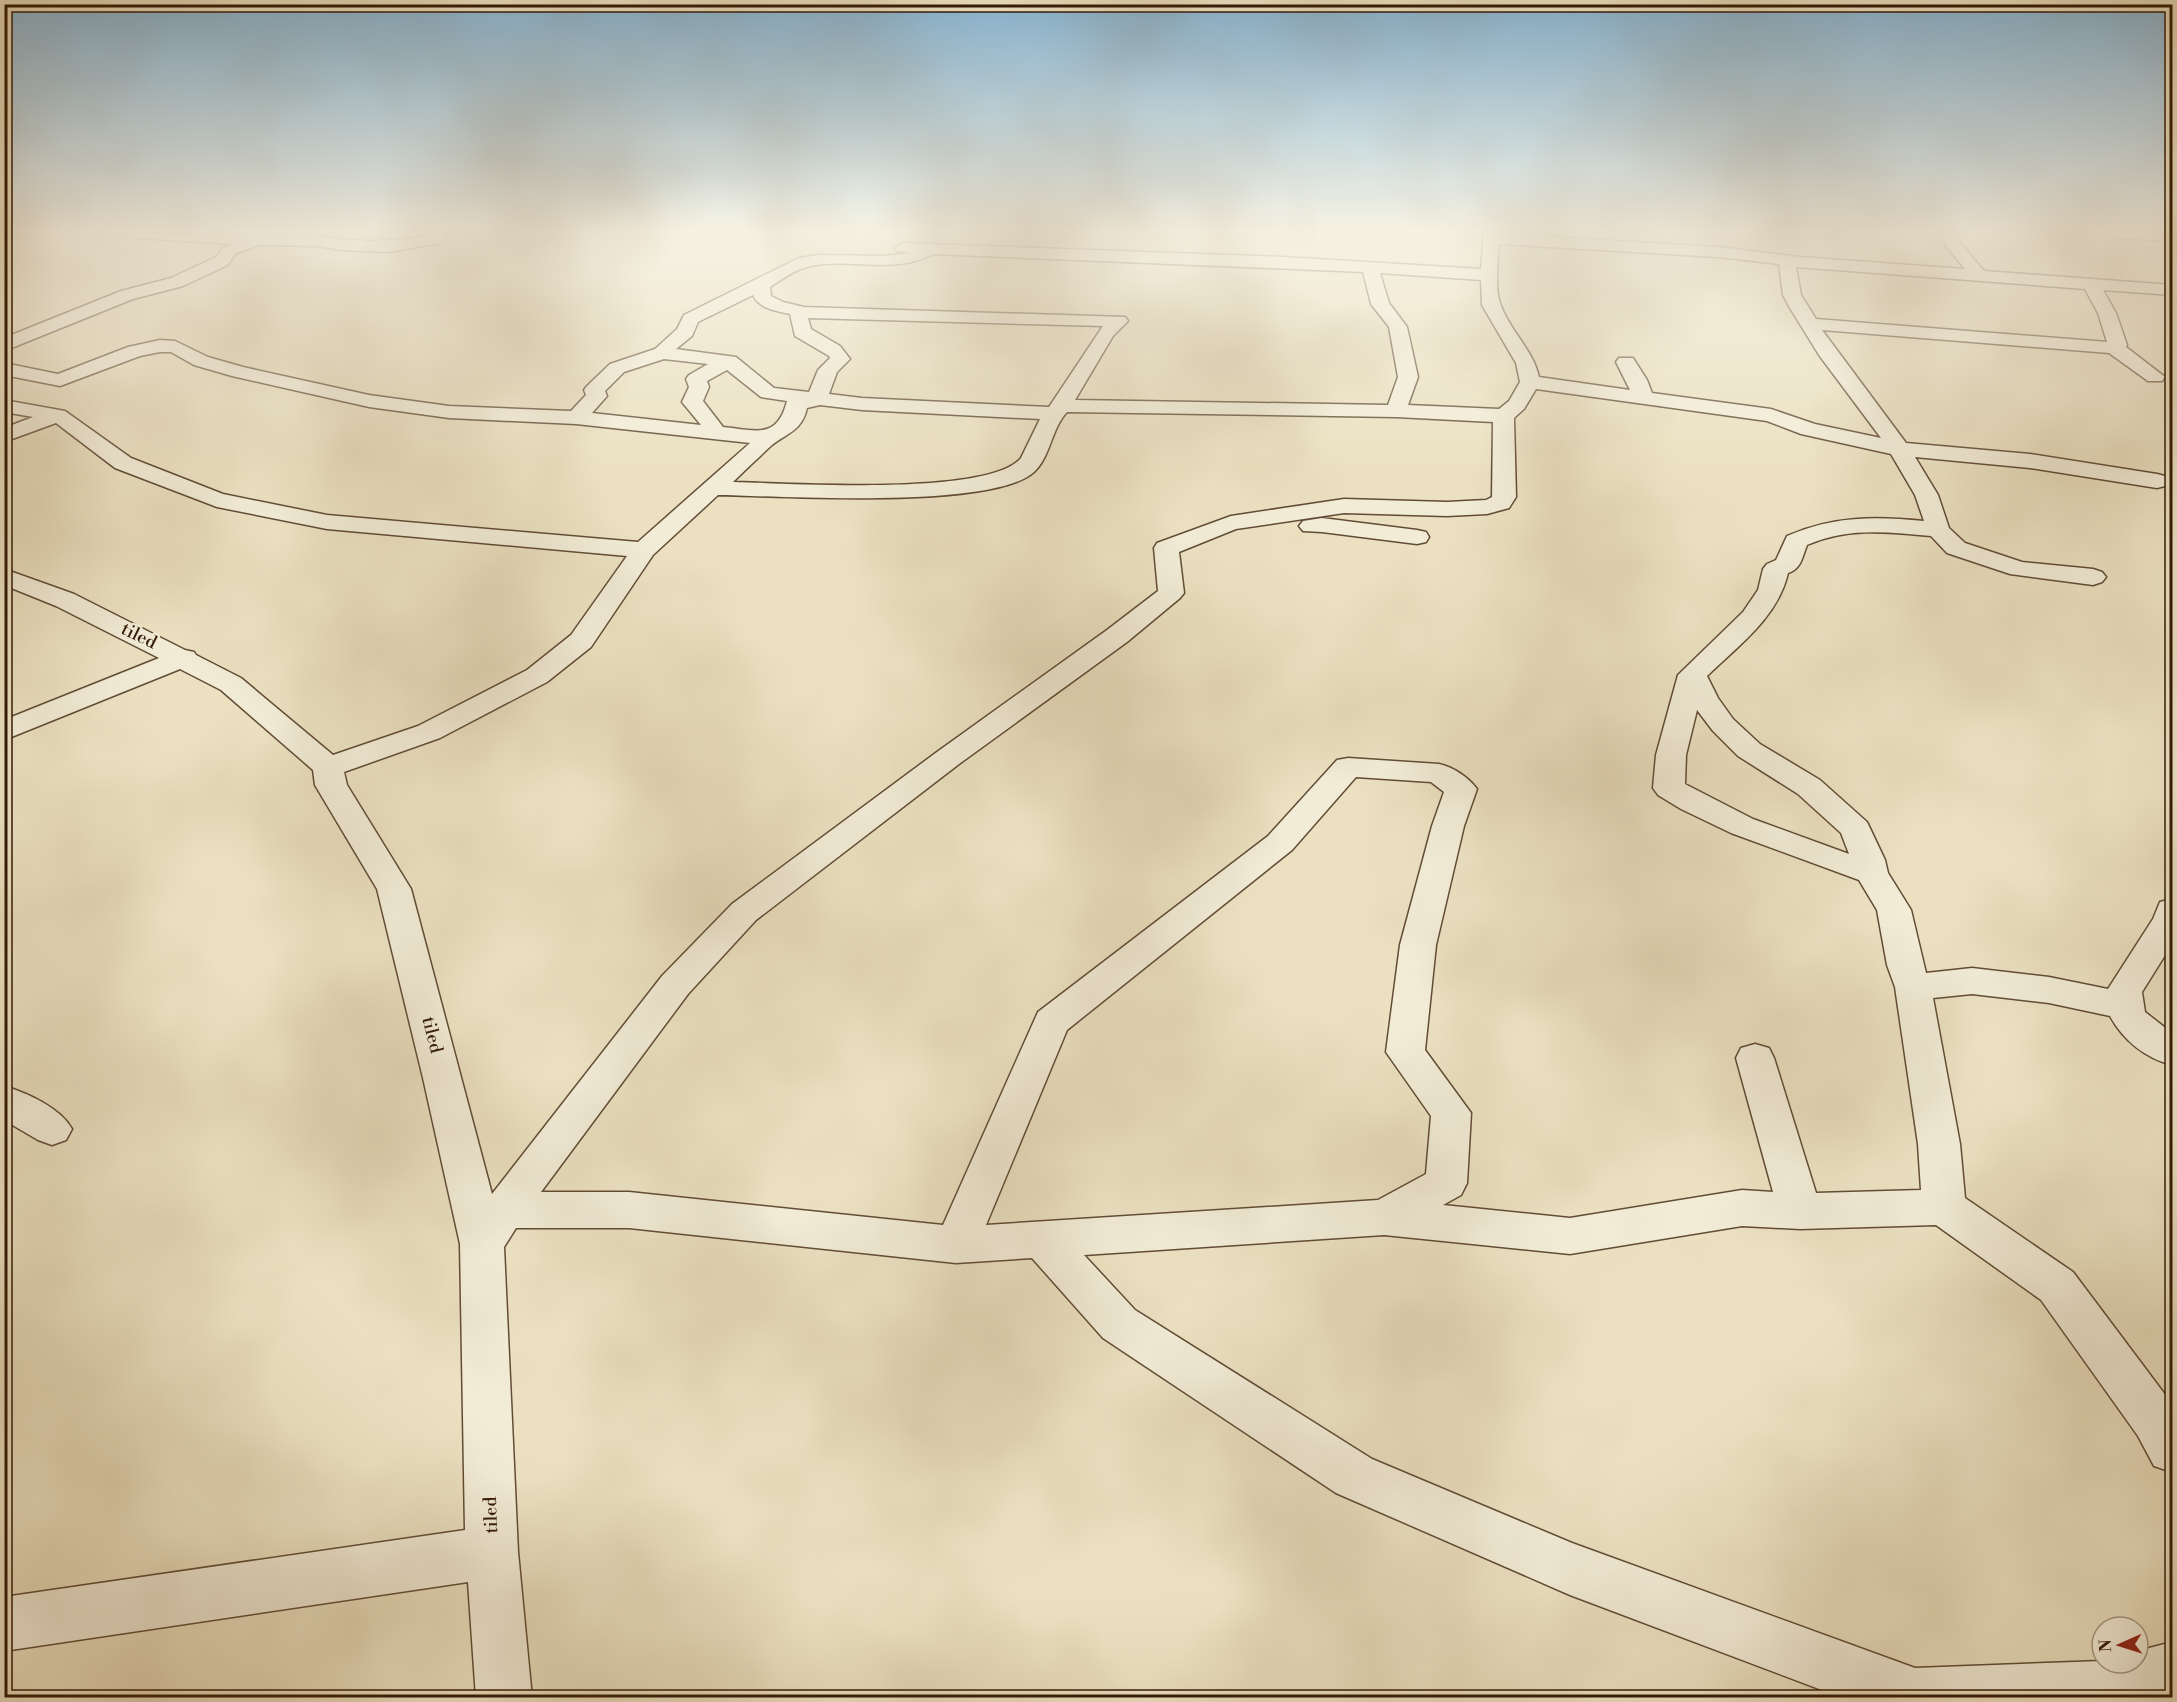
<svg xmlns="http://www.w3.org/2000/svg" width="2177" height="1702" viewBox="0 0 2177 1702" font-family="'Libre Bodoni',serif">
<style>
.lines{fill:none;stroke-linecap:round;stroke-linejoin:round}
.street-casing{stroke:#614c35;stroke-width:3}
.street{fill:#f2ecd7;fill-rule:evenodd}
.labels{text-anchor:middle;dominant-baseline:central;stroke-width:4.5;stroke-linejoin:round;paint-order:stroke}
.street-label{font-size:18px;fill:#331a06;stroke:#f2ecd7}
</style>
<rect width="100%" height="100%" fill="#ebe1c1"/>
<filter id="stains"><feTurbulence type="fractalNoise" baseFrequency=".00333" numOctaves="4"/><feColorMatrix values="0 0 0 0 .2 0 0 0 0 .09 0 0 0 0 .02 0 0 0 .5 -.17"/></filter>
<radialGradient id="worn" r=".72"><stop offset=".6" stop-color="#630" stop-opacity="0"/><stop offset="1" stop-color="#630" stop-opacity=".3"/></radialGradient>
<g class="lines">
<defs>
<path id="street" d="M4,233H23L21,236L4,239Z
M131,233L316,236C356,243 389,242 429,236L432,233H449L440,243L388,252L341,250L316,246L258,245L235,254L228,265L183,286L133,299L4,351V338L121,291L171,278L216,257L223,248L233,244L139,238Z
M1484,233L1718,247L1800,257L1965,269L1947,247L1940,233H1956L1960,243L1984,271L2172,285V295L2103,290L2116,313L2127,345L2126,347L2165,377L2162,381H2148L2109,353L1822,330L1906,443L2030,454L2157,474L2165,476L2168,481L2165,486L2157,488L2030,468L1915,457L1938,495L1949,528L1965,543L2022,562L2093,569L2102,572L2106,577L2102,582L2093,585L2010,574L1947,553L1931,536C1888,532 1847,527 1807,545C1802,558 1801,569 1788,573C1778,617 1738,646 1707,676L1718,698L1733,719L1760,744L1820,780L1867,822L1885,860L1888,873L1911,910L1926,973L1972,968L2049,977L2108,989L2153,919L2160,902L2172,899V944L2142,992L2145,1012L2172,1033V1065C2145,1058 2123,1040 2110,1016L2049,1003L1972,994L1933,998L1960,1144L1965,1198L2073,1272L2172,1404V1472L2154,1466L2138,1436L2041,1300L1936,1225L1800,1229L1742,1226L1570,1254L1384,1235L1084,1255L1135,1310L1372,1459L1572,1543L1915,1668L2102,1661V1663H2138V1651L2172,1642V1698H1843L1570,1595L1336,1493L1103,1338L1032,1258L956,1263L629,1228H516L504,1247L518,1552L532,1698H476L468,1582L4,1651V1597L465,1530L460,1244L423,1078L377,889L315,785L313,770L221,690L180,669L4,740V720L159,658L56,606L4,585V569L74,594L185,650L194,652L196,655L241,678L333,755L418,726L527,670L571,635L627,556L327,529L217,507L115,468L56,423L4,442V428L33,417L4,412V400L65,411L131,458L223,494L327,515L638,542L750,443L576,424L449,418L369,407L232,376L194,365L171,352H160L140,356L60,386L4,375V363L58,374L128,347L160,340L175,341L208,357L243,367L369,395L449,406L571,411L586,395L584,390L587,386L610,364L655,349L677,329L684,315L799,258L819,255L884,256L909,253L897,251L895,248L903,243L1284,257L1481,269ZM1499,244L1718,257L1779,264L1783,295L1790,308L1819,355L1881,438L1815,424L1771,409L1652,393L1647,380L1633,358H1619L1616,362L1630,390L1539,377C1533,350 1511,332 1501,306C1494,289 1498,263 1499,244ZM933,254L1363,272L1371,304L1389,327L1398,377L1388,405L1075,400L1113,336L1128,321L1125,317L804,307L783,302L771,296L770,287C781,280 794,270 807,267C849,256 893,276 933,254ZM1796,267L2085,289L2098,313L2107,342L1816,319L1801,295ZM1380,273L1481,280L1482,305L1516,363L1520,382L1509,401L1499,409L1408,405L1418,377L1407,327L1389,303ZM753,295C759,309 777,311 790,314L795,336L829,356L830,358L818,370L809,392L774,388L736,357L676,349L692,336L698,322ZM808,318L1103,326L1049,407L862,398L829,394L837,372L850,359L840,346L811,329ZM664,359L708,364L689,375L686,379L689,387L682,402L701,425L592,413L607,396L605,391L624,372ZM727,370L761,397L787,401C777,440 756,430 723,427L703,401L709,387L707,381ZM1536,389L1767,421L1801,434L1891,454L1915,495L1924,521C1875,516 1832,516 1787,536L1776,560L1767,564L1763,569L1758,590L1743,612L1678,675L1656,755L1653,788L1658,795L1681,809L1731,833L1859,880L1877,910L1887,965L1895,987L1918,1144L1921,1190L1816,1193L1774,1058L1769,1048L1755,1044L1741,1048L1736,1058L1773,1192L1742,1190L1570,1218L1443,1205L1461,1195L1467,1183L1471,1113L1425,1050L1436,945L1464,826L1477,789C1468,777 1453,767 1439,764L1348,758L1337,760L1268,836L1038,1012L943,1225L629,1192H541L688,994L756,920L959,764L1127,642L1180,598L1184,593L1179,552L1236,529L1344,513L1447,516L1487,514L1509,508L1516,497L1514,418L1524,409ZM820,405L862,410L1040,419L1021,458C989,497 786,483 733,482C746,469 759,457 772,445C787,433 802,431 807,408ZM1067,412L1396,417L1493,422L1492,497L1486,500L1447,502L1344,499L1231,516L1157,543L1154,548L1158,591L1107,630L937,752L732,904L662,976L492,1194L411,889L347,785L344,772L440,738L547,682L591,647L653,555L718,495C779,496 992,510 1034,472C1051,456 1051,429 1067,412ZM1697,710L1713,731L1738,756L1798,794L1841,833L1849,854L1753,819L1685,784L1686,755ZM1356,777L1431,782L1444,792L1432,826L1400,945L1386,1052L1431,1116L1426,1174L1378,1200L986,1225L1067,1030L1292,850Z
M2109,233H2172V241L2117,238Z
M1322,518L1417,530L1426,532L1429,537L1426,542L1417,544L1322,532L1303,531L1299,526L1303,521Z
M4,1086C27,1093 61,1108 72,1129L66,1140L52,1145L38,1140L4,1120Z"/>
</defs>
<use href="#street" class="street-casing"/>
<use href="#street" class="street"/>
</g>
<linearGradient id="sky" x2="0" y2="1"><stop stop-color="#89b7d6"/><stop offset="0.49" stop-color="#f6f2e3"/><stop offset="1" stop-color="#f6f2e3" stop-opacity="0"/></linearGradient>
<rect width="2177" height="471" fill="url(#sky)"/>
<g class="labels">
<g class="street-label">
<text transform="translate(139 636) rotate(26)">tiled</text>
<text transform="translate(432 1035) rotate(76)">tiled</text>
<text transform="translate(491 1515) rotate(-92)">tiled</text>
</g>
</g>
<rect width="2177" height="1702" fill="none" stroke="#ebe1c1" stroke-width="24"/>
<rect x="6" y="6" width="2165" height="1690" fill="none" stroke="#331a06" stroke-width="3"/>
<rect x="12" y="12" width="2153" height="1678" fill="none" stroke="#331a06" stroke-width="1.5"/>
<g transform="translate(2120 1645) rotate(267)"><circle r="28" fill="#f2ecd7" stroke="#a69883" stroke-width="1.5"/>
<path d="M0-4.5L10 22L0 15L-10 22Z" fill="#8f2418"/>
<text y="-9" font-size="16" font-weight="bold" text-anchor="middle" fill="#331a06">N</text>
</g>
<rect width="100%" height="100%" filter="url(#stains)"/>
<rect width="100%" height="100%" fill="url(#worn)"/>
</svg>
